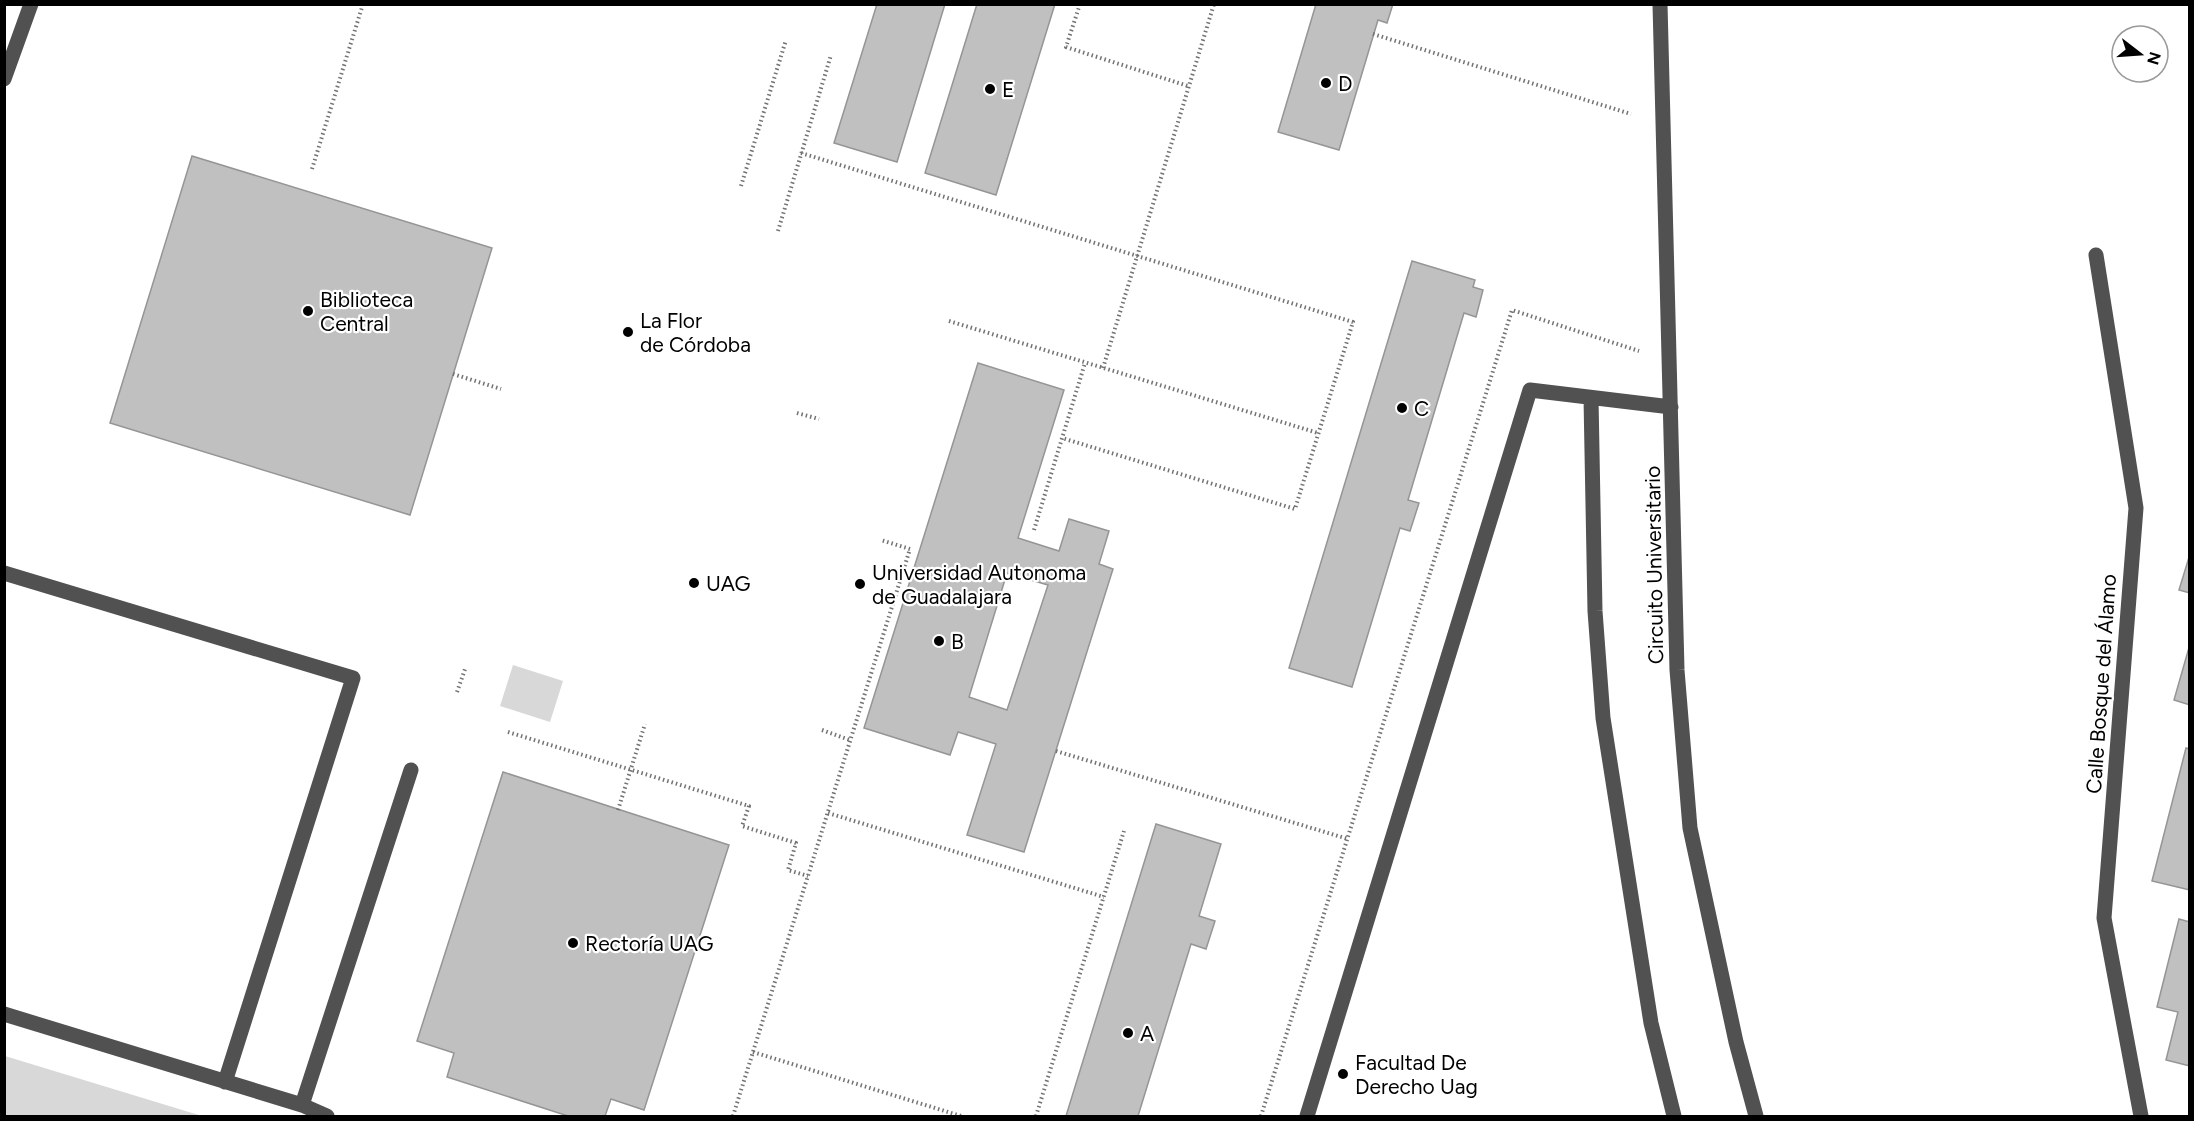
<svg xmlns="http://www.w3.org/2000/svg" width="2194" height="1121" viewBox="0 0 2194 1121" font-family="Figtree,sans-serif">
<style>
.green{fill:#d8d8d8}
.building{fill:#c0c0c0;stroke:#959595;stroke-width:1.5;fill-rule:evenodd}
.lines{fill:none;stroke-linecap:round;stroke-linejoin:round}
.path{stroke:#737373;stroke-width:4;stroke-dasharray:1.5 3;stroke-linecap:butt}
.minor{stroke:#515151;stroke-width:15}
.poi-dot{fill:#000;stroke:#fff;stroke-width:2}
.labels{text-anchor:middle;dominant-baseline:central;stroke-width:4.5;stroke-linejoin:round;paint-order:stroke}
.poi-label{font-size:21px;fill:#000;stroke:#fff;text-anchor:start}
.street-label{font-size:21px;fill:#000;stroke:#fff}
</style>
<rect width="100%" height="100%" fill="#fff"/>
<path class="green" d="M513,665L563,681L550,722L500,706Z
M4,1056H5L202,1116H5Z"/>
<path class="building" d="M877,4H945L897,162L834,143Z
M977,4H1055L996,195L925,173Z
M1316,4H1393L1387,23L1378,20L1339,150L1278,132Z
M192,156L492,248L410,515L110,423Z
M1412,261L1475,280L1473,287L1483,290L1476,317L1464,313L1408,500L1419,503L1410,531L1400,528L1352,687L1289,668Z
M978,363L1064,390L1018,538L1059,551L1069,519L1109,531L1099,564L1113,569L1024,852L967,835L996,744L958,732L950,755L864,728ZM1007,573L1048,585L1007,710L969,697Z
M2190,554V593L2179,590Z
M2190,644V705L2174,700Z
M2186,748L2190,749V890L2152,881Z
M503,772L729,845L644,1110L611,1099L605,1116H568L447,1077L454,1053L417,1041Z
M1156,824L1221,844L1199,916L1215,921L1206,949L1191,944L1138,1116H1066Z
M2179,919L2190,922V1066L2166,1060L2178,1012L2157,1007Z"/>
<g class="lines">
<path class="path" d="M1080,4L1066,47L1188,86
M1373,34L1631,114
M801,153L1353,322L1295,509L1062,438
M312,169L363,4
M741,186L786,40
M778,231L831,55
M949,321L1318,433
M1103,368L1214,4
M453,374L501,389
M797,413L819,419
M1034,530L1085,363
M457,692L465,669
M822,730L850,740
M508,732L749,806L742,826L796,843L788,870L808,876
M1056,751L1348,839
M618,810L645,724
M828,813L1104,897
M753,1052L961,1116
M733,1116L910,549L881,540
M1036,1116L1124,831
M1261,1116L1512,310L1639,351"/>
<path class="minor" d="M1660,4L1677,670L1690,828L1736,1042L1756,1116
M4,79L31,4
M2096,255L2136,508L2104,918L2141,1116
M1591,398L1595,611L1603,718L1651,1023L1674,1116
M4,573L353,678L225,1082
M4,1014L302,1105L327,1116
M302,1105L411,770
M1307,1116L1530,390L1671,407"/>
</g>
<g class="poi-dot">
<circle cx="1326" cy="83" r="6"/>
<circle cx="990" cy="89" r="6"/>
<circle cx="308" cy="311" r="6"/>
<circle cx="628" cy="332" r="6"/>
<circle cx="1402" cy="408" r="6"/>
<circle cx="694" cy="583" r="6"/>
<circle cx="860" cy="584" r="6"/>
<circle cx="939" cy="641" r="6"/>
<circle cx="573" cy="943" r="6"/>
<circle cx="1128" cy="1033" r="6"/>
<circle cx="1343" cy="1074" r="6"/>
</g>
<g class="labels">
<g class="poi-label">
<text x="1338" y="83">D</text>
<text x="1002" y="89">E</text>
<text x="320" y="299">Biblioteca<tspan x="320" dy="24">Central</tspan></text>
<text x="640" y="320">La Flor<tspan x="640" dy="24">de Córdoba</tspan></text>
<text x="1414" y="408">C</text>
<text x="872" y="572">Universidad Autonoma<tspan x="872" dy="24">de Guadalajara</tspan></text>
<text x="706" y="583">UAG</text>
<text x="951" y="641">B</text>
<text x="585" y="943">Rectoría UAG</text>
<text x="1140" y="1033">A</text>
<text x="1355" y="1062">Facultad De<tspan x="1355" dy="24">Derecho Uag</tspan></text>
</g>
<g class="street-label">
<text transform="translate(1654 565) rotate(-91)">Circuito Universitario</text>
<text transform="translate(2101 684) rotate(-86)">Calle Bosque del Álamo</text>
</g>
</g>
<rect width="2194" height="1121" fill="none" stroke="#000000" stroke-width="12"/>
<g transform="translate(2140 54) rotate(107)"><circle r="28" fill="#ffffff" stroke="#999999" stroke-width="1.5"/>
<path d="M0-4.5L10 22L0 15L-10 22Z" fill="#000000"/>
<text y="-9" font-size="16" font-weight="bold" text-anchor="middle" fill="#000000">N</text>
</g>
</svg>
